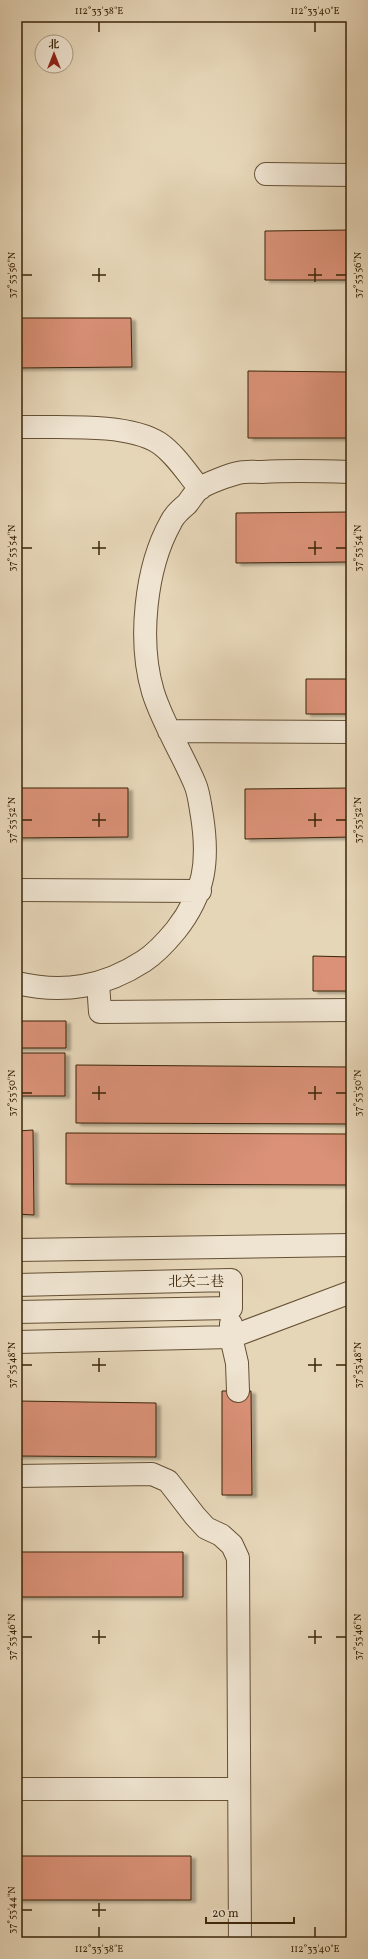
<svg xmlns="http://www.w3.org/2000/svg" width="368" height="1959" viewBox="0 0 368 1959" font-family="Vollkorn,'Noto Serif SC',serif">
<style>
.building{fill:#da9177;stroke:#3a2408;filter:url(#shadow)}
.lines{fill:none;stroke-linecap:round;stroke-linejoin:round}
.minor-casing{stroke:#655034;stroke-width:24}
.minor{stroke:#efe4d1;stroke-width:22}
.ticks{fill:none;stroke:#3a2408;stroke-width:1.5}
.labels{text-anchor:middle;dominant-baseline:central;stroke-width:4;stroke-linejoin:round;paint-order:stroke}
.street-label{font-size:14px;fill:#3a2408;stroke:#efe4d1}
.neatline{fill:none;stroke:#3a2408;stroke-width:1.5}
.ticks-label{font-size:10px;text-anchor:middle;fill:#3a2408}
</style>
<defs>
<filter id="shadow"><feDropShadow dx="4.5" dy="2.5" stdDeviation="1" flood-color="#0004"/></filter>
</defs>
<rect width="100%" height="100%" fill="#e6d6b8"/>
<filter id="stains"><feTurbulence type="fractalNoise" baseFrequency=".005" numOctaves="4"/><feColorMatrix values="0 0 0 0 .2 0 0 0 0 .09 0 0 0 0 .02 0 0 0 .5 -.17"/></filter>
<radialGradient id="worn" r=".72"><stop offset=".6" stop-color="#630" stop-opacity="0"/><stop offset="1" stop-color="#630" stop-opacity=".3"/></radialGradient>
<path class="building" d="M351,230V280H265V231Z
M17,318H131L132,367L17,368Z
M248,371L351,372V438H248Z
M351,512V562L236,563V513Z
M306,679H351V714H306Z
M17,788H128V837L17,838Z
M351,788V837L245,839V789Z
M313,956L351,957V991H313Z
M17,1021H66V1048H17Z
M17,1053H65V1096H17Z
M76,1065L351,1067V1124L76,1123Z
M33,1130L34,1215L17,1214V1131Z
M66,1133L351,1134V1185L66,1184Z
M222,1391H251L252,1495H222Z
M17,1401L156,1403V1457L17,1456Z
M17,1552H183V1597H17Z
M17,1856H191V1900H17Z"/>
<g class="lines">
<defs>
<path id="minor" d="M266,174L351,175
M17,427C55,428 127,422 159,443C175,454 187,473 200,489
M169,731L351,732
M17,890L200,891
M17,983C64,994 104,987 144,961C156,953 167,941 176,930C205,893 209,861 202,816C200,805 199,793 195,784C182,753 163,724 153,692C138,642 145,568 171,522C174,515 181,509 187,504C191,499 195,492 200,488C208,483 229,475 238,473C245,471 254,472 262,472C292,470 321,471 351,472
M98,983L100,1012L351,1010
M17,1250L351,1245
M17,1285L231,1280V1308L17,1312
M231,1324V1337L237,1363L238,1391
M17,1342L231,1337L351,1292
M17,1476L152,1474L168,1481L195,1516L206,1528L221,1535L232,1545L238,1558L240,1942
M17,1789H239"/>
</defs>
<use href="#minor" class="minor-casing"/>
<use href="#minor" class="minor"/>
</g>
<path class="ticks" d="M99,22V32M315,22V32M99,268V282M315,268V282M22,275H32M92,275H106M308,275H322M336,275H346M99,541V555M315,541V555M22,548H32M92,548H106M308,548H322M336,548H346M99,813V827M315,813V827M22,820H32M92,820H106M308,820H322M336,820H346M99,1086V1100M315,1086V1100M22,1093H32M92,1093H106M308,1093H322M336,1093H346M99,1358V1372M315,1358V1372M22,1365H32M92,1365H106M308,1365H322M336,1365H346M99,1630V1644M315,1630V1644M22,1637H32M92,1637H106M308,1637H322M336,1637H346M99,1903V1917M22,1910H32M92,1910H106M99,1927V1937M315,1927V1937"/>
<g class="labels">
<g class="street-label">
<text x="196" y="1282">北关二巷</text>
</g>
</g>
<rect width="368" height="1959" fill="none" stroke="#e6d6b8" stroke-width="44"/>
<g transform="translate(54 54)"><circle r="19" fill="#efe4d1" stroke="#a79781"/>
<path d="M0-3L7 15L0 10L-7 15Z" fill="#8f2418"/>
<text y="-6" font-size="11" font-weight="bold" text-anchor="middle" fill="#3a2408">北</text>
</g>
<path d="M206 1917v6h88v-6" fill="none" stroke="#3a2408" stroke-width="2"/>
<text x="212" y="1917" font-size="12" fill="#3a2408" stroke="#efe4d1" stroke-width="3" paint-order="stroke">20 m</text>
<rect x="22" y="22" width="324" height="1915" class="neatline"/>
<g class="ticks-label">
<text x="99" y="14">112°33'38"E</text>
<text x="315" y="14">112°33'40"E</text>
<text transform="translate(11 275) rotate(-90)" y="4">37°53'56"N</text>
<text transform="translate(357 275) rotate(-90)" y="4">37°53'56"N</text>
<text transform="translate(11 548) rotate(-90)" y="4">37°53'54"N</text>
<text transform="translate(357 548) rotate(-90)" y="4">37°53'54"N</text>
<text transform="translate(11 820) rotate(-90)" y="4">37°53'52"N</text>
<text transform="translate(357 820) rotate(-90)" y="4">37°53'52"N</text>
<text transform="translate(11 1093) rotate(-90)" y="4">37°53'50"N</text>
<text transform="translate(357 1093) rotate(-90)" y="4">37°53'50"N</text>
<text transform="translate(11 1365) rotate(-90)" y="4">37°53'48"N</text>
<text transform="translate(357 1365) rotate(-90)" y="4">37°53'48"N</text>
<text transform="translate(11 1637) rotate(-90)" y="4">37°53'46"N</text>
<text transform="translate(357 1637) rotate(-90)" y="4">37°53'46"N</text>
<text transform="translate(11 1910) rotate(-90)" y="4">37°53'44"N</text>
<text x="99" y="1952">112°33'38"E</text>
<text x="315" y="1952">112°33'40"E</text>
</g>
<rect width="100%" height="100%" filter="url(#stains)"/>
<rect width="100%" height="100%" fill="url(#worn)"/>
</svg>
